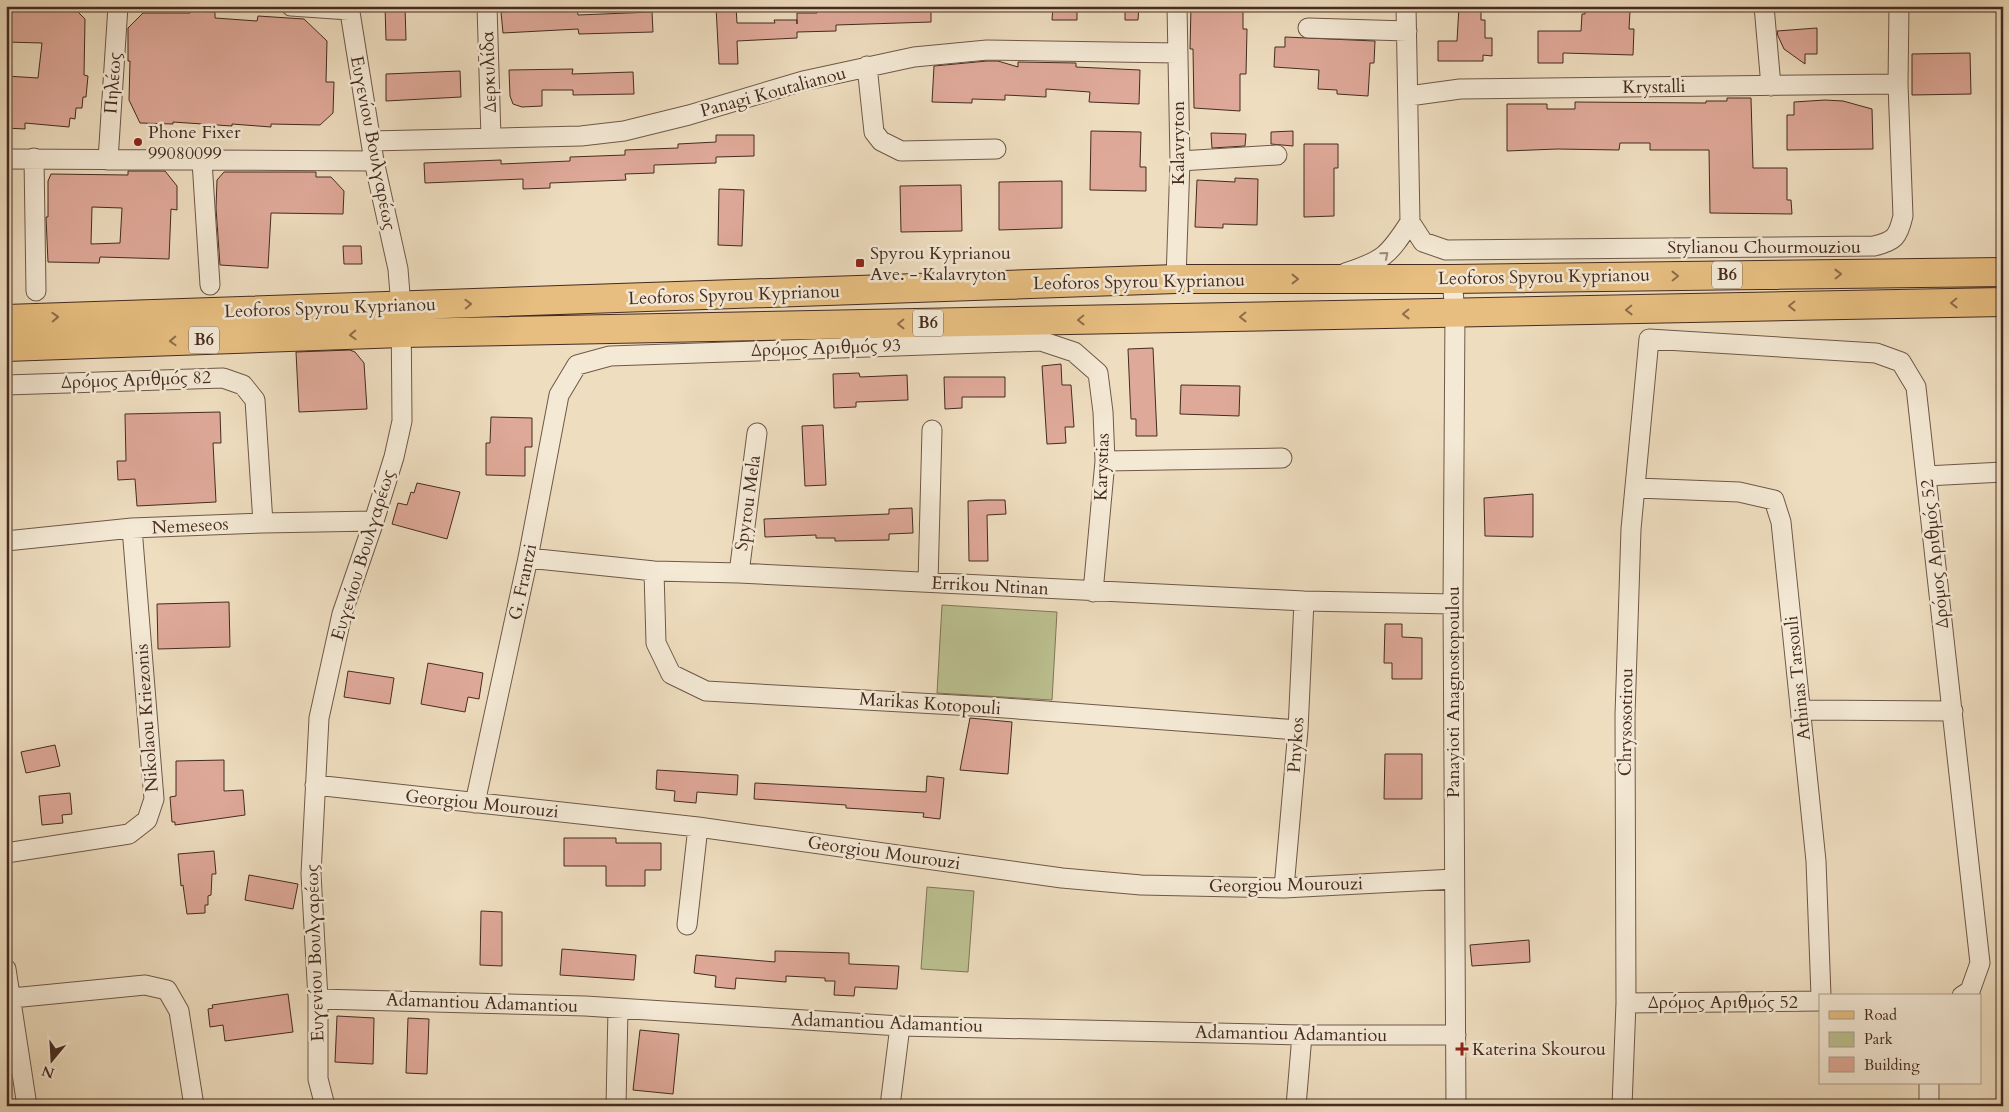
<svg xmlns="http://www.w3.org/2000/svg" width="2009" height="1112" viewBox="0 0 2009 1112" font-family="Cardo,serif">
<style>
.green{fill:#bbc090;stroke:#807658}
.building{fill:#dfa999;stroke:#452b20;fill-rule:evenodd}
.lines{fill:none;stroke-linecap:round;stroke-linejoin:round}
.street-casing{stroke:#6f5848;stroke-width:21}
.primary-casing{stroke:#452b20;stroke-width:30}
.street{stroke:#f4e9d5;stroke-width:19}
.primary{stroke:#e7be80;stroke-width:28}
.oneway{stroke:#9c8a7a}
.oneway2{stroke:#8e6d4b}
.poi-dot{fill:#8f2418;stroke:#f4e9d5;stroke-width:2}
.labels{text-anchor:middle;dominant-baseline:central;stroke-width:5;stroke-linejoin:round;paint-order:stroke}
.shield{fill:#f4e9d5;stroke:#7a6456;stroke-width:1}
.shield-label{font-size:16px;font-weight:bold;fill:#452b20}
.street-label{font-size:18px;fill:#452b20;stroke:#f4e9d5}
.poi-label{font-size:18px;fill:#452b20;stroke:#f4e9d5;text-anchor:start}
</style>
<rect width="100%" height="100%" fill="#eeddbf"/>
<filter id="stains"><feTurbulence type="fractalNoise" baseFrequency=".004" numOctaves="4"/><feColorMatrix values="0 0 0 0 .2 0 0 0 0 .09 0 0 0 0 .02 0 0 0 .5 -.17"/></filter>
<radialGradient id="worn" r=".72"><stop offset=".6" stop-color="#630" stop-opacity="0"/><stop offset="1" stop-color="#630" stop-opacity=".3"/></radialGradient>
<path class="green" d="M942,605L1057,612L1052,700L937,693Z
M927,887L974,891L968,972L921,969Z"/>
<path class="building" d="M6,6H72L85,19L84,75L88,76L86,97H83L82,108H76L75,119L70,118L69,127L25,123V129L6,128V76L38,78L42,43L6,42Z
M385,6H405L406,40H386Z
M835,6H931V22L836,25V31L797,32V38L737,41L738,64H719L716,7H736L737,23H775L774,20H797V24V13H817V7Z
M1053,6H1077V20H1052Z
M1125,6H1139L1138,20H1125Z
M1459,6H1481V20H1485V38H1492V56L1483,55V61H1438V41H1457Z
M1585,6H1626V11H1630L1629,29H1634L1633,55L1563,53V63H1538V31H1581L1582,14H1585Z
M1191,7H1243V29H1247L1246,74H1240V111L1194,108L1193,49H1190Z
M577,8L578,15L652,12L653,32L579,34L578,29L503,33L501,12Z
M190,11L215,12V18L257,21L258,16L304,19L327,41L326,82H334L333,113L320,125L271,124V127L232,124V126L173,122V124L140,123L129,100L130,61H128V28L143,13H190Z
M1817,28V54H1805V64L1784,49L1778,36L1777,31Z
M1285,37L1375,41L1374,63H1370L1368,96L1337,94V90L1318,89L1319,70L1274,67L1275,47H1285Z
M1970,53L1971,94L1912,95V54Z
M987,61H998L1018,67V62L1076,63V67L1140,70L1139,104L1089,102L1090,92L1046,89V97L1005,95V100L972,99V103L932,102L934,66Z
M573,69L572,74L633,72L634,94L573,95V90H542V106L522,107L513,104L510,96L509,70Z
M460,71L461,97L386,101V74Z
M1727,98H1751L1753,168H1787V200H1791L1792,214L1710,213L1709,150H1650V143H1620L1619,150L1557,149L1507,151V104H1547V109H1575V102L1706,103V101H1727Z
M1825,100L1843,101L1872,109L1873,149L1787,150V115H1794V102Z
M1091,131L1141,132L1140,167H1146V191L1090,190Z
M1293,131V146L1271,144V132Z
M1211,133L1246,134L1245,146L1212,148Z
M716,135H754V156L716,157V163L654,165V173L625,174L626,180L550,183V188L523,189V179L425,183L424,163L501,160V164L570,161V157L625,155V150L678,148V144L716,142Z
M1304,144H1338V168H1334V216L1304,217Z
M128,171H165L177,186V210L171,209L169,259L100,257L99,263L48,262L46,217H48V181L51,174L128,175ZM92,207L122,208L120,243L91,244Z
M224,172H316V177H331L344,191L343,214L271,213L268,268L220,265L216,208L217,180Z
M1235,178L1258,179L1257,225L1223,224V228L1195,227L1197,180L1235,182Z
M1062,181V228L999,230V182Z
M961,185L962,231L901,232L900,186Z
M719,189L744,190L742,246L718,245Z
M343,246H361L362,264H344Z
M1153,348L1157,436H1136V419H1131L1128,349Z
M350,350L355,352L364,363L367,409L299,412L296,352Z
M1061,364L1062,385H1071L1074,427H1065L1066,443L1047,444L1042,366Z
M859,373L860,377L907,375L908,400L856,402V407L834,408L833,374Z
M944,377H1005V397H962V408L945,409Z
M1181,385L1240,386L1239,416L1180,414Z
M220,412L221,443H213L216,502L137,506L135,479L118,480L117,461H126L125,414Z
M491,417L532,418V447H525V476L486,475V443H490Z
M823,425L826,485L805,486L802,426Z
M417,483L460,492L447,539L392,524L398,503L407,505L411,492L414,493Z
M1533,494V537L1485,536L1484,498Z
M987,500H1005L1006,514L987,515L988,561H969L968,501Z
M912,508L913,533L889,534V540L835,541V538H816V535L765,537L764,519L889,514V509Z
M229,602L230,647L158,649L157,604Z
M1385,624H1402V637L1422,638V679H1392V663H1384Z
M428,663L483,673L479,699L468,697L465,712L421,704Z
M348,671L394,678L390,704L344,697Z
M970,718L1012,722L1008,774L960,770Z
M55,745L60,766L26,773L21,752Z
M1385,754H1422V799H1384Z
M224,760V791L243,790L245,815L175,825V822H172L170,797L176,796V761Z
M657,770L738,775L737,795L697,792L696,803L674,801L675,791L656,789Z
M927,776L944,778L940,819L923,817L924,813L846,808V805L754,799L755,783L926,792Z
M70,793L72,814L62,815L63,823L42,825L39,796Z
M564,838H616V843H661V870H645V886H606V866H564Z
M214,851L216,874H212L211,895L208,896V905H205V913L187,914L183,885L181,886L178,854Z
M249,875L298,884L293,909L245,900Z
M481,911L502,912V966L480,965Z
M1529,940L1530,962L1472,966L1470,945Z
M562,949L636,955L634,980L560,975Z
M775,951L849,953V964L899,966L897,989L855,987L854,996L834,995L835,981H825V978L786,976V982L736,978L735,989L715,987L716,976L694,973L696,955L775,962Z
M288,994L293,1032L225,1041L223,1025L210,1027L208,1009L213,1008L212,1005Z
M337,1016L374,1018L373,1064L335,1062Z
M408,1018L429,1019L427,1074L406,1073Z
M640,1030L679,1034L673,1094L633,1090Z"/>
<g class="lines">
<defs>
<path id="street" d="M291,6L349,10
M487,6L491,138
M1406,6L1410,222
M1764,6L1771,86
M1308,28L1407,31
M867,66L874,132L881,141L901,151L996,149
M1409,96L1460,89L1898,84
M371,141L581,136L624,131L689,115L803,81L914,57L987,50L1177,53
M34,158L36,291
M6,159L374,161
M108,160L118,6
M202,161L210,285
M1180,161L1277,155
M1410,222L1423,242L1446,250L1874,246C1895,241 1898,237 1903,216L1898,84L1899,6
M1345,273C1383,261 1389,255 1410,222
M1176,279L1180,161L1177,6
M1452,279L1455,313L1453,604L1456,1106
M6,385L223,378L243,385L255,400L263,523
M1105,461L1282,458
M1926,476L2003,472
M1637,488L1739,492L1774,500L1781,522L1816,861L1821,996
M6,541L132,528L263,523L374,521
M528,558L654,571L739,573L1304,601L1453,604
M654,571L656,643L671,674L706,691L991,707L1298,730
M739,573L757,433
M928,582L932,430
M1802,710L1953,711
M315,785L698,827L1062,878L1141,885L1284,888L1454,879
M475,803L528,558L559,395L577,365L610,356L1041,341L1074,352L1098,373L1103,412L1105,461L1093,592
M6,853L129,834L147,820L154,799L132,528
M1284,888L1298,730L1304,601
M687,925L698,827
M6,969L27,1106
M12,998L145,985L167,990L179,1011L194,1106
M318,999L585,1006L900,1026L1302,1035H1456
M1626,1003L1820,1001
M325,1106L318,1079V999L311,874L319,718L342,614L374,521L394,457L402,421L401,307L398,269L374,161L349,6
M616,1106L618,1009
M890,1106L900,1026
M1296,1106L1302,1035
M1622,1106L1626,1003L1625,715L1631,529L1649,339L1876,353L1901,362L1916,387L1980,963L1970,991L1962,996
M1929,1106V1083"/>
<path id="primary" d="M6,319L1176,279H1452L2003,272
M6,347L402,333L2003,302"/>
</defs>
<use href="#street" class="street-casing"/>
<use href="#primary" class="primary-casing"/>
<use href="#street" class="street"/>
<use href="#primary" class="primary"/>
</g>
<defs><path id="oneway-chevron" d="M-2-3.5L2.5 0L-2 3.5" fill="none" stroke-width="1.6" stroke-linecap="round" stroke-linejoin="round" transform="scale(1.25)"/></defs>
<use class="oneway" href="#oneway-chevron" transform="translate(1385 255) rotate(-40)"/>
<g class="oneway2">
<use href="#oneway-chevron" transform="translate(1838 274) rotate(-1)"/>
<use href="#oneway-chevron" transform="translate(1675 276) rotate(-1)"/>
<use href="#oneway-chevron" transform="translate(1295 279)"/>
<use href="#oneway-chevron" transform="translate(1954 303) rotate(179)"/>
<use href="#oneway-chevron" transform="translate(468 304) rotate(-2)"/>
<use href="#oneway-chevron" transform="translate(1792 306) rotate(179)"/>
<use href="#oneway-chevron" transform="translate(1629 310) rotate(179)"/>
<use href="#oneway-chevron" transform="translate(1406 314) rotate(179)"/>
<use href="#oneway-chevron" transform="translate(55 317) rotate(-2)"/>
<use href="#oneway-chevron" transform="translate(1243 317) rotate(179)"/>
<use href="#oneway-chevron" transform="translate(1081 320) rotate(179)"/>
<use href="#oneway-chevron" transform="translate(901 324) rotate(179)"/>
<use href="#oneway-chevron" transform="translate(353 335) rotate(178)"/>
<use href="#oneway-chevron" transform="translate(173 341) rotate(178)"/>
</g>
<g class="poi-dot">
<circle cx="138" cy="142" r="5"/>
<rect x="855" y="258" width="10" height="10" rx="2.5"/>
<path d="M1459.5 1041.5h5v5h5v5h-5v5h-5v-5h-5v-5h5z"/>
</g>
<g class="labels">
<g class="shield">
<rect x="1712" y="261.5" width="30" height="27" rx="4"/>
<rect x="913" y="309.5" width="30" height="27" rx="4"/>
<rect x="189" y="326.5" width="30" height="27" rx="4"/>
</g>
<g class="shield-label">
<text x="1727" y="275">B6</text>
<text x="928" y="323">B6</text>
<text x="204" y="340">B6</text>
</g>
<g class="street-label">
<text transform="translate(489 72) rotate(-92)">Δερκυλίδα</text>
<text transform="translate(113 83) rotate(-86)">Πηλέως</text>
<text transform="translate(1654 87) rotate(-1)">Krystalli</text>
<text transform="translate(773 92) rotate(-15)">Panagi Koutalianou</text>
<text transform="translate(373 143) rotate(79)">Ευγενίου Βουλγαρέως</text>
<text transform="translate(1178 143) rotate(-90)">Kalavryton</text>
<text x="1764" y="247">Stylianou Chourmouziou</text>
<text transform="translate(1544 277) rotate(-1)">Leoforos Spyrou Kyprianou</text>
<text transform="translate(1139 282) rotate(-1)">Leoforos Spyrou Kyprianou</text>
<text transform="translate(734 295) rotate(-2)">Leoforos Spyrou Kyprianou</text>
<text transform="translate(330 308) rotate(-2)">Leoforos Spyrou Kyprianou</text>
<text transform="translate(826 348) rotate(-2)">Δρόμος Αριθμός 93</text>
<text transform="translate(136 380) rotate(-2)">Δρόμος Αριθμός 82</text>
<text transform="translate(1102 467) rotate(-88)">Karystias</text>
<text transform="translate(748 503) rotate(-82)">Spyrou Mela</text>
<text transform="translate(190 526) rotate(-3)">Nemeseos</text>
<text transform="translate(1935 554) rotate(-96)">Δρόμος Αριθμός 52</text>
<text transform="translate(363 555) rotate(-73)">Ευγενίου Βουλγαρέως</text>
<text transform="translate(523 582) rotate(-78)">G. Frantzi</text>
<text transform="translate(990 586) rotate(3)">Errikou Ntinan</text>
<text transform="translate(1798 678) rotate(-96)">Athinas Tarsouli</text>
<text transform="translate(1453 692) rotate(-90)">Panayioti Anagnostopoulou</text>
<text transform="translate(930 704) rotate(4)">Marikas Kotopouli</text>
<text transform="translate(147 718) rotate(-94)">Nikolaou Kriezonis</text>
<text transform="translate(1626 722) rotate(-89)">Chrysosotirou</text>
<text transform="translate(1296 745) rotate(-86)">Pnykos</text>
<text transform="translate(482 804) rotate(6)">Georgiou Mourouzi</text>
<text transform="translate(884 853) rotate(8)">Georgiou Mourouzi</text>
<text transform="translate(1286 885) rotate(-1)">Georgiou Mourouzi</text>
<text transform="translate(315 953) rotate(-92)">Ευγενίου Βουλγαρέως</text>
<text x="1723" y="1002">Δρόμος Αριθμός 52</text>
<text transform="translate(482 1003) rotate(2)">Adamantiou Adamantiou</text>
<text transform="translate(887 1023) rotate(2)">Adamantiou Adamantiou</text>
<text transform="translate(1291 1034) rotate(1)">Adamantiou Adamantiou</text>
</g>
<g class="poi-label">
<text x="148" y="132">Phone Fixer<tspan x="148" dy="21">99080099</tspan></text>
<text x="870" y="253">Spyrou Kyprianou<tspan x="870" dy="21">Ave. - Kalavryton</tspan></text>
<text x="1472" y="1049">Katerina Skourou</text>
</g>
</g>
<rect width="2009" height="1112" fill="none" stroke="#eeddbf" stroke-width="25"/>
<rect x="8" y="8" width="1994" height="1097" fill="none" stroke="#452b20" stroke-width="2.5"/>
<rect x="12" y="12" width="1984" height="1087" fill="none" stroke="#452b20"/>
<rect x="1819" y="994" width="162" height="90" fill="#f4e9d5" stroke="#ae9d8d"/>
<rect x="1829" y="1011" width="25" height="8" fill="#e7be80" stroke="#ae9d8d"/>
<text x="1864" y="1020" font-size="15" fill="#452b20">Road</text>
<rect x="1829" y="1032" width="25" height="15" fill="#bbc090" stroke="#ae9d8d"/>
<text x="1864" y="1044" font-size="15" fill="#452b20">Park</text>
<rect x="1829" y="1057" width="25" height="15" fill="#dfa999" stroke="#ae9d8d"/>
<text x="1864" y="1070" font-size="15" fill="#452b20">Building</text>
<g transform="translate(52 1060) rotate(198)" stroke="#f4e9d5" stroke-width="4" paint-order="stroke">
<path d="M0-4L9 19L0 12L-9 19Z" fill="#452b20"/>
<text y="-8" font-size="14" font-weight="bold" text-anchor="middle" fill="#452b20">N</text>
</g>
<rect width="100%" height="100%" filter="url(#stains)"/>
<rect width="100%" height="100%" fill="url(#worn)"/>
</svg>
